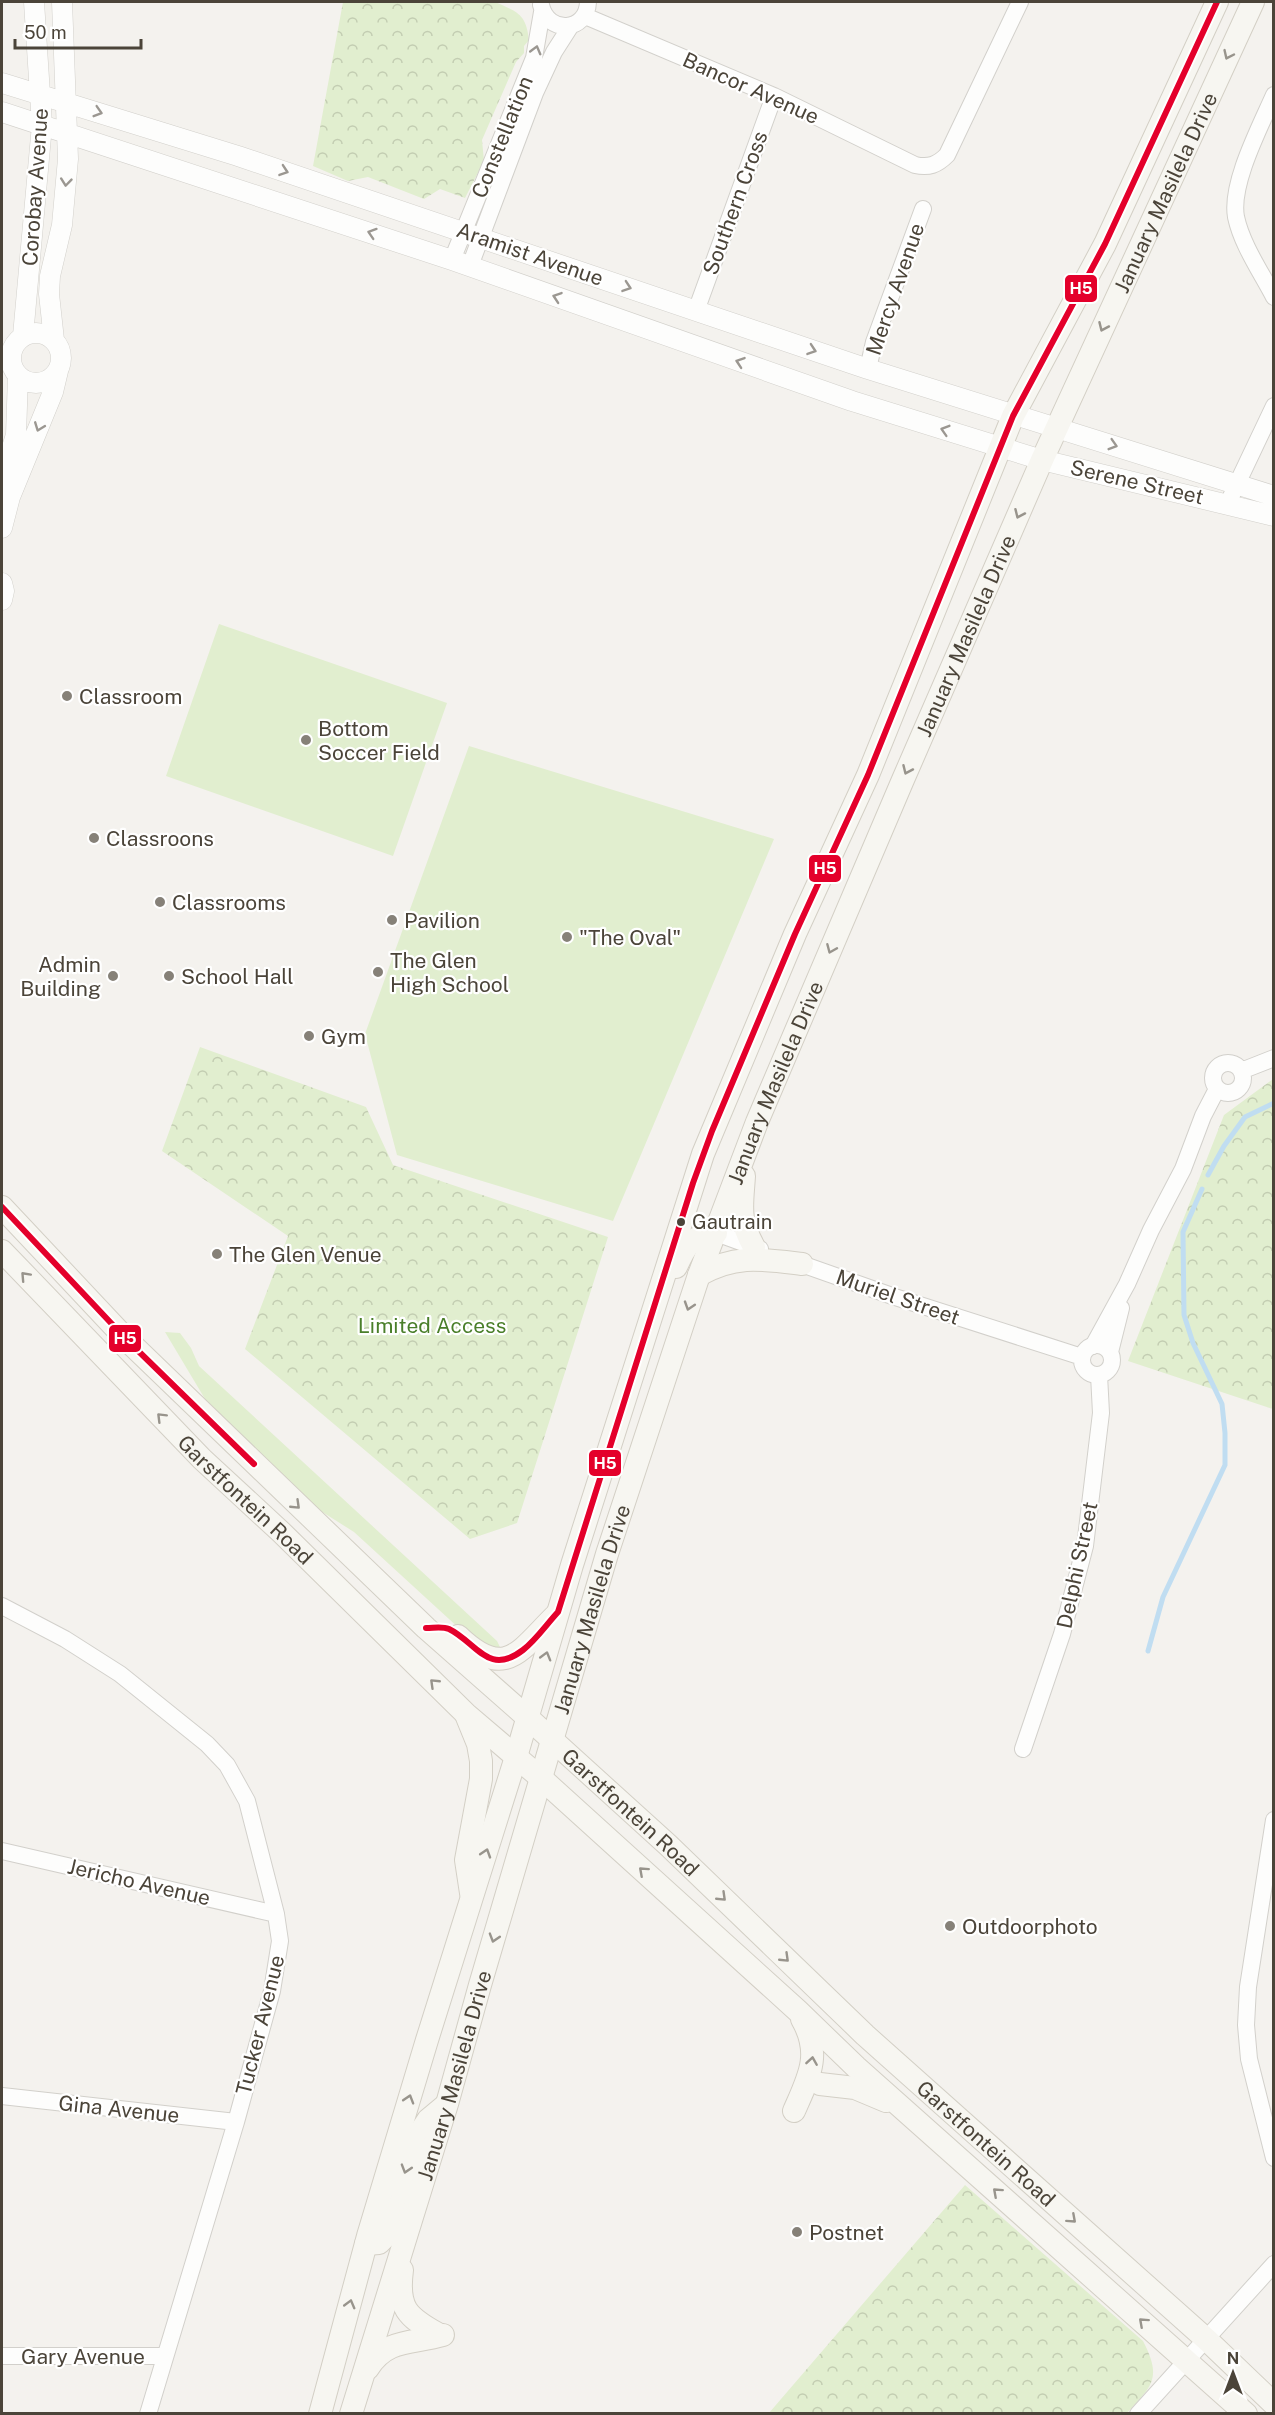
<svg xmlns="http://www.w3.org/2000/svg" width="1275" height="2415" viewBox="0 0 1275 2415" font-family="'Public Sans',sans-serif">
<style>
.grass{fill:#e1eecf}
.park{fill:url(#park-crowns)}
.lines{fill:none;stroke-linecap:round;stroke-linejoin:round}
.stream{stroke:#c0ddf1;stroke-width:5}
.minor-casing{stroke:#d2d0cb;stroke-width:18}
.tertiary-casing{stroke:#d2d0cb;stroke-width:21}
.secondary-casing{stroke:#d3cfc5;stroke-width:24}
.minor{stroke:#fdfdfc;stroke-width:16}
.tertiary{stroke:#fdfdfc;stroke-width:20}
.secondary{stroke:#f7f6f1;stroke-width:22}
.bus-1-casing{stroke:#fff;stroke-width:10}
.bus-1{stroke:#e4002b;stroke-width:6}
.oneway{stroke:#9b9791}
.oneway2{stroke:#98948c}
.poi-dot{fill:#868178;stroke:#fff;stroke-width:2}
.bus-dot{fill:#4b4439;stroke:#fff;stroke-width:2}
.labels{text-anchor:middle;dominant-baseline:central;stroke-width:4.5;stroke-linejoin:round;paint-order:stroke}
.bus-label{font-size:20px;fill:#4b4439;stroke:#fff;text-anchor:start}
.street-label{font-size:21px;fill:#4b4439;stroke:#fff}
.poi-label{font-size:21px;fill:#4b4439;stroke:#fff;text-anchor:start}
.park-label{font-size:21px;fill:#4a7f2a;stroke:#fff}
.line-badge{stroke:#fff;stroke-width:2}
.badge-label{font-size:16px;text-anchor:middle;font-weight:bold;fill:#fff}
</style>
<defs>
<pattern id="park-crowns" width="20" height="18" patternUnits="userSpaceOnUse" patternTransform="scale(1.5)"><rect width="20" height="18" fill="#e1eecf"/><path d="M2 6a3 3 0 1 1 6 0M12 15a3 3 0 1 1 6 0" fill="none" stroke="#c3cdb2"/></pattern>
</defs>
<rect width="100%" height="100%" fill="#f4f2ee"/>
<path class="grass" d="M219,624L447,703L393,856L166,776Z
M469,746L774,839L613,1221L397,1155L365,1034Z
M165,1332L180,1333L191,1348L199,1366L497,1641L502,1651L485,1652L354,1532L316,1508L208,1404Z"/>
<path class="park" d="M343,2H495C518,12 526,14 529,40L524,46V53L516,62L482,140L484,161L465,198L440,189L424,199L368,177L348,181L313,166Z
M200,1047L366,1107L393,1165L608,1237L517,1523L470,1539L245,1349L288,1236L162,1151Z
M1273,1079V1409L1128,1361L1224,1115Z
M965,2185L1143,2341C1162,2378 1153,2385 1126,2414L769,2413Z"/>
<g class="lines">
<path class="stream" d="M1208,1175L1224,1146L1245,1117L1274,1103
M1148,1651L1163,1597L1225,1465V1433L1222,1404L1193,1343L1184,1315L1183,1232L1202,1189"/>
<defs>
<path id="minor" d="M541,5C548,35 587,32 588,2
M585,16L774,96L915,165C929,168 937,165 947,155L1020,2
M1274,95C1260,127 1230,184 1236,217C1242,245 1261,272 1274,297
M452,260L534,58L542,12
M470,266L535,93L554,52L570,27
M696,311L774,96
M868,369L874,342L923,209
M1228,503L1274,406
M1213 1078a15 15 0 1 1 30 0a15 15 0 1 1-30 0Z
M1241,1071L1274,1058
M716,1233L760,1249
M793,1261L895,1297L1082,1357
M1082 1360a15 15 0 1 1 30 0a15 15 0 1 1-30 0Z
M1093,1346L1127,1284L1151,1230L1183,1169L1203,1116L1217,1089
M1110,1352L1121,1308
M2,1606L65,1639L120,1674L207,1744L227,1765L247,1801L276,1914L280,1941L272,1991L236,2122L148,2414
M1023,1749L1062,1634L1085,1546L1101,1413L1099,1375
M1274,1820L1248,1987L1246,2025L1249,2059L1274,2158
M2,1851L276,1914
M2,2096L236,2122
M2,2356H165
M1138,2414L1274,2264"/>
<path id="tertiary" d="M2,83L238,156L868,369L1274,496
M2,112L452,260L852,401L1042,460L1274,516
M11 358a25 25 0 1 1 50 0a25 25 0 1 1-50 0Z
M23,336L42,125L34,2
M54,340L49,294L50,276L62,225L68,159L62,2
M2,479L16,435L18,376
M2,528L10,497L53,392L58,371
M2,583L4,591L2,600"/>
<g id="secondary">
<path d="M744,1176C742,1207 738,1218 754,1247"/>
<path id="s1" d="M2,1207L126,1339L426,1628L528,1718L668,1845L865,2035L1206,2339L1274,2404"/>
<path id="s2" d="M2,1251L202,1459L281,1532L466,1714L542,1779L798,2011L856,2067L1246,2414"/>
<path d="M676,1267C686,1245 690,1236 716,1233"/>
<path d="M699,1275C735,1254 762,1259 802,1264"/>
<path d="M458,1636C506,1682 520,1650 556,1615"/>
<path d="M467,1717L478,1744L481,1761V1779L466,1860L471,1893"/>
<path d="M820,2084L855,2088L886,2101"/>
<path d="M794,2111C809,2077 822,2054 802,2019"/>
<path d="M366,2244L379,2243L384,2238L420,2132L428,2120L446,2105"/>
<path d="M402,2270C397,2308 407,2317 438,2334"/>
<path d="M368,2368C387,2338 412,2344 443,2335"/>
<path d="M320,2414L368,2236L427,2040L516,1757L572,1565L703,1154L795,934L868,775L1013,416L1105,244L1217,2"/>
<path id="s3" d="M351,2414L447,2104L480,1985L607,1554L699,1275L757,1122L902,782L1042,460L1253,2"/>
</g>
</defs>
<use href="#minor" class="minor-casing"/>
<use href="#tertiary" class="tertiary-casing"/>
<use href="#secondary" class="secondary-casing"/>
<use href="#minor" class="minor"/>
<use href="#tertiary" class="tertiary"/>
<use href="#secondary" class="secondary"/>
<defs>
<path id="bus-1" d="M2,1207L126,1339L254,1464
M426,1628C434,1628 442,1626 449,1629C476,1642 488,1677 523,1650C536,1640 546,1625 558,1612L693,1183L712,1131L795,934L868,775L1013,416L1105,244L1217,2"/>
</defs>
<use href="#bus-1" class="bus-1-casing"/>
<use href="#bus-1" class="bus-1"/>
</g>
<defs><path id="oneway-chevron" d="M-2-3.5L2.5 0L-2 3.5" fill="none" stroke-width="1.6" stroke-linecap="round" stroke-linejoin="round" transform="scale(1.5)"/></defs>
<g class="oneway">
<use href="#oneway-chevron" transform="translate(536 50) rotate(-75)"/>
<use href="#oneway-chevron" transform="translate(98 112) rotate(17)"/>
<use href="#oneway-chevron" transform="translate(284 171) rotate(19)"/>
<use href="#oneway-chevron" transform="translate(66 182) rotate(96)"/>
<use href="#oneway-chevron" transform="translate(372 233) rotate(-162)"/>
<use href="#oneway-chevron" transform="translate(627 287) rotate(19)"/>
<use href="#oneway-chevron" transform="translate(557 297) rotate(-161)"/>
<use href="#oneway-chevron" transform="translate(812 350) rotate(19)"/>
<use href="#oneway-chevron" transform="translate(740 362) rotate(-161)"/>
<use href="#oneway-chevron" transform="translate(39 427) rotate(111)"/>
<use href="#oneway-chevron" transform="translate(945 430) rotate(-163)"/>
<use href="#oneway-chevron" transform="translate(1113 445) rotate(17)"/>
</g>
<g class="oneway2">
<use href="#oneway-chevron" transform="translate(1228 55) rotate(115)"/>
<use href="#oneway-chevron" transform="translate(1103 327) rotate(114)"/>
<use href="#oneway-chevron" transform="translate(1019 514) rotate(114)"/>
<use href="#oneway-chevron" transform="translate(907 770) rotate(114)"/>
<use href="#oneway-chevron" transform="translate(831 949) rotate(113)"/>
<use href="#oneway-chevron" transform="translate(25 1276) rotate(-133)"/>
<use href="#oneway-chevron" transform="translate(689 1306) rotate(108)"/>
<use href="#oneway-chevron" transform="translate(161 1417) rotate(-135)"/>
<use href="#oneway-chevron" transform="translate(296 1505) rotate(44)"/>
<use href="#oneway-chevron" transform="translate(546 1656) rotate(-74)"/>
<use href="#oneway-chevron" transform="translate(434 1683) rotate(-136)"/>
<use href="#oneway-chevron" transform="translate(486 1853) rotate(-72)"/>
<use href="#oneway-chevron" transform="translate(643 1871) rotate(-138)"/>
<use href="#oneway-chevron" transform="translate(722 1897) rotate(44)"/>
<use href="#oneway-chevron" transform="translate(494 1938) rotate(107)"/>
<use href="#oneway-chevron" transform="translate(785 1958) rotate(44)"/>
<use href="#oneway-chevron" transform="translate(812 2061) rotate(-81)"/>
<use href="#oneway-chevron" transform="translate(409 2099) rotate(-73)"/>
<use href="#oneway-chevron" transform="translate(406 2169) rotate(107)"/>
<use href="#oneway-chevron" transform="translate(997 2192) rotate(-138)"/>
<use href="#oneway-chevron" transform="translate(1072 2219) rotate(42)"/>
<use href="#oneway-chevron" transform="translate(350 2304) rotate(-75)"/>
<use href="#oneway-chevron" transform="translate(1143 2322) rotate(-138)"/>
</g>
<g class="poi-dot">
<circle cx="67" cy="696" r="6"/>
<circle cx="306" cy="740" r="6"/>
<circle cx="94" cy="838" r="6"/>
<circle cx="160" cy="902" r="6"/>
<circle cx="392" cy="920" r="6"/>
<circle cx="567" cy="937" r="6"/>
<circle cx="378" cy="972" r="6"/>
<circle cx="113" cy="976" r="6"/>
<circle cx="169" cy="976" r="6"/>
<circle cx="309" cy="1036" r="6"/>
<circle cx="217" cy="1254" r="6"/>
<circle cx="950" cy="1926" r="6"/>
<circle cx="797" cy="2232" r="6"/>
</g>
<circle class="bus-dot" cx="681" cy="1222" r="5"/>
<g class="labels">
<g class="bus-label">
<text x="692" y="1222">Gautrain</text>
</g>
<g class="street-label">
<text transform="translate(751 88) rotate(24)">Bancor Avenue</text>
<text transform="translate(502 137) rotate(-68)">Constellation</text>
<text transform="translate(35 187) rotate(-86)">Corobay Avenue</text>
<text stroke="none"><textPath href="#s3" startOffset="2370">January Masilela Drive</textPath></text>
<text transform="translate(735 203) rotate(-70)">Southern Cross</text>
<text transform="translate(530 254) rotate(19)">Aramist Avenue</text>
<text transform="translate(895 289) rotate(-71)">Mercy Avenue</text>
<text transform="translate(1137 482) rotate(13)">Serene Street</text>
<text stroke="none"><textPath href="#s3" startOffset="1884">January Masilela Drive</textPath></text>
<text stroke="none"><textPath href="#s3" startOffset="1398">January Masilela Drive</textPath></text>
<text transform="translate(898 1297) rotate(19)">Muriel Street</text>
<text stroke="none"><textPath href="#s2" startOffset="348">Garstfontein Road</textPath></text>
<text transform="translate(1077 1565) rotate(-78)">Delphi Street</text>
<text stroke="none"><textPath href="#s3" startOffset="840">January Masilela Drive</textPath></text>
<text stroke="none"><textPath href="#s1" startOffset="873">Garstfontein Road</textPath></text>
<text transform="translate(139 1882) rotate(13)">Jericho Avenue</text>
<text transform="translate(260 2025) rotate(-76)">Tucker Avenue</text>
<text stroke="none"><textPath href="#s3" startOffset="354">January Masilela Drive</textPath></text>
<text transform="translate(119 2109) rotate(6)">Gina Avenue</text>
<text stroke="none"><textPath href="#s1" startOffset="1359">Garstfontein Road</textPath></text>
<text x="83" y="2356">Gary Avenue</text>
</g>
<g class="poi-label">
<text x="79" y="696">Classroom</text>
<text x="318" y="728">Bottom<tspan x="318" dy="24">Soccer Field</tspan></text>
<text x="106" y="838">Classroons</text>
<text x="172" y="902">Classrooms</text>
<text x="404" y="920">Pavilion</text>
<text x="579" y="937">"The Oval"</text>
<text x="390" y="960">The Glen<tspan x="390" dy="24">High School</tspan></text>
<text x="101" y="964" text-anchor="end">Admin<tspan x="101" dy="24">Building</tspan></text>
<text x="181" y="976">School Hall</text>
<text x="321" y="1036">Gym</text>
<text x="229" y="1254">The Glen Venue</text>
<text x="962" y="1926">Outdoorphoto</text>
<text x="809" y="2232">Postnet</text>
</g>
<g class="park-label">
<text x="432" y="1325">Limited Access</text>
</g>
</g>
<g class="line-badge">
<rect x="1064" y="274" width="34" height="29" rx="6" fill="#e4002b"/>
<rect x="808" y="854" width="34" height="29" rx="6" fill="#e4002b"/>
<rect x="108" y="1324" width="34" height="29" rx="6" fill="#e4002b"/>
<rect x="588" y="1449" width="34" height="28" rx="6" fill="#e4002b"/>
</g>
<g class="badge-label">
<text x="1081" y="294">H5</text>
<text x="825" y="874">H5</text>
<text x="125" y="1344">H5</text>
<text x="605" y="1469">H5</text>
</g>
<rect width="1275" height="2415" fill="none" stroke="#4b4439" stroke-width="6"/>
<g transform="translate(1233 2373)" stroke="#ffffff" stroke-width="4.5" paint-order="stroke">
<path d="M0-4.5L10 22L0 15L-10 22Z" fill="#4b4439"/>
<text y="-9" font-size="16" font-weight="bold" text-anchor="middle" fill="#4b4439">N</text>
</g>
<path d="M15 39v9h126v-9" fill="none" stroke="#4b4439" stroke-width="3"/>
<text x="24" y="39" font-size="18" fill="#4b4439" stroke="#ffffff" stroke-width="4.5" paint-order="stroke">50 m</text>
</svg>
